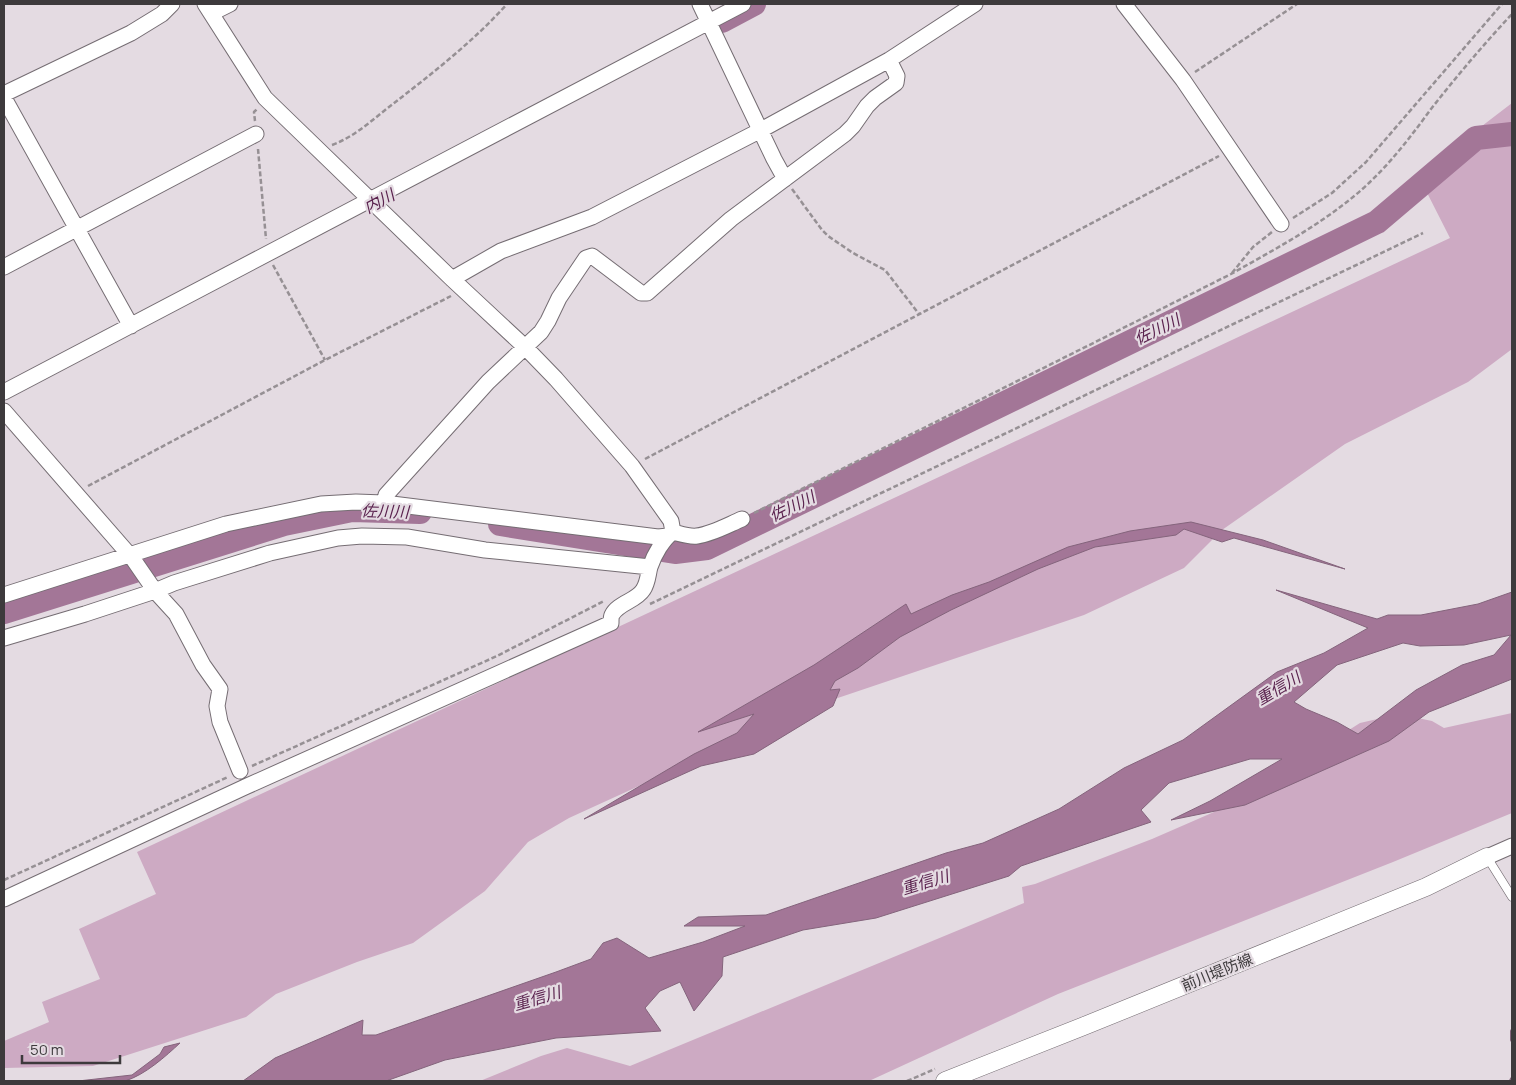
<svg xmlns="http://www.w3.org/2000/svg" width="1516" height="1085" viewBox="0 0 1516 1085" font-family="Manrope,'Noto Sans JP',sans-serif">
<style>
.green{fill:#cdaac3}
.water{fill:#a37697;stroke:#84647c;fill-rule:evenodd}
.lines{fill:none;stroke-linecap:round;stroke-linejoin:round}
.stream{stroke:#84647c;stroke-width:4}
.river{stroke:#a37697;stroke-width:24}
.service-casing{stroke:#756d73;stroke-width:9}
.minor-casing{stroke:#756d73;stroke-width:17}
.tertiary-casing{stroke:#756d73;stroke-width:19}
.path{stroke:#969094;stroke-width:2.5;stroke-dasharray:5 2.5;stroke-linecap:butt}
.service{stroke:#fff;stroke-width:8}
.minor{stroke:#fff;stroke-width:15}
.tertiary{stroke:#fff;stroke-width:18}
.labels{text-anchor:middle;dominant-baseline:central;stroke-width:4.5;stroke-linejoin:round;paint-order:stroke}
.street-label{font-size:15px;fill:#3d3a3c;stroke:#e4dbe2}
.water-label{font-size:16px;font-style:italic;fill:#5a224e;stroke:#e4dbe2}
</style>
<rect width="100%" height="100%" fill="#e4dbe2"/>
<path class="green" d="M1512,103V349L1468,382L1345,444L1222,530L1184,568L1084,615L814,706L569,818L528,842L485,891L413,943L357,962L276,994L246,1017L93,1066L4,1068V1041L49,1022L42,1002L100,979L79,929L156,894L137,852L1450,238L1418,175Z
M1512,713V813L1393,862L1058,994L869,1081H480L541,1056L567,1048L630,1066L1024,903L1022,887L1035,884L1152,839L1214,812L1311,754L1360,723L1386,717H1413L1432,721L1444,728Z"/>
<path class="water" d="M1191,522L1263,540L1345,569L1234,538L1222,542L1184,529L1176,535L1095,547L1038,569L951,610L900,637L858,668L835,681L830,690L840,689L833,706L754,754L701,766L584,819L694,754L737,733L754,714L698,732L814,665L906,604L911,614L952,595L989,582L1068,547L1130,531Z
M1276,590L1377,619L1388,615H1421L1478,604L1512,592V679L1429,712L1389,741L1245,805L1171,820L1210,801L1282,759H1250L1169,783L1141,810L1151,822L1021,866L1009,876L876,918L803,930L723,957L722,976L694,1011L680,982L660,991L645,1008L661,1031L556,1038L445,1060L386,1081H243L275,1058L363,1020L362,1035H376L556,972L591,959L603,943L617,938L649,958L703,942L745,926H684L698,917L766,915L946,853L983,843L1059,809L1124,768L1183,740L1277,672L1324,653L1368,628ZM1511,635L1494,655L1462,665L1416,690L1358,734L1337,722L1306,709L1294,702L1337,665L1403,643L1420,646L1464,645Z
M180,1043C166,1056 145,1075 125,1081C113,1084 92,1081 78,1081L132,1075L160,1054L164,1047Z"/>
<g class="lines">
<path class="stream" d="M1512,1031V1040
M1511,1081L1512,1079"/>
<path class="river" d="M722,21L754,4
M500,524L675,552L707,548L1377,222L1476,138L1512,134
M4,612L284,524L352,510L420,512"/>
<defs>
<path id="service" d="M1487,857L1512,897"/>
<path id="minor" d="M205,4L265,98L452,279L525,347L556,379L632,466L671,521L673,532C681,534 689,537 697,536C712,534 728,525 742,519
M700,4L774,159L785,179
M1124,4L1183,80L1281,224
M212,13L230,4
M4,94L131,33L162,14L172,4
M4,98L131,326
M4,267L256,134
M452,279L501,251L592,217L761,130L889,60L975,4
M4,392L743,4
M4,411L133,559L155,591L176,614L203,665L220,689L217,706L220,722L240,771
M384,503L386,495L488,382L541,332L548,321L559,298L586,258L592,256L641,293H647L731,219L845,134L853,126L867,106L875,98L896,83L897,76L889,60
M4,595L226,524L321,504L356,502L384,503L658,537L668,536
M4,638L85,614L155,591L174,583L270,553L338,538L362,536L407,537L485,550L650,567C654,555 663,539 673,532
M1487,857L1512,846
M4,899L245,787L611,623C611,620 611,617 612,615C618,603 636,601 643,590C648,583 648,574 650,567"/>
<path id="tertiary" d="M945,1081L1084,1026L1426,887L1487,857"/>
</defs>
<use href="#service" class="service-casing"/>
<use href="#minor" class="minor-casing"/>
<use href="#tertiary" class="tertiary-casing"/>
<path class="path" d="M1195,72L1297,4
M255,121L254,112L258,108
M332,145C354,137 371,121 389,107C429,76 473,42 507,4
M258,149L266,239
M792,189L822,230L828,236L853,253L885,270L919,314
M1293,218L1332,193L1366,162L1502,4
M273,265L325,360
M1232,273L1253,247L1272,232
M645,459L1219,156
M88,486L325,360L451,296
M754,513L1231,274C1279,247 1330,220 1370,182C1393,160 1412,135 1431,109C1456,77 1484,44 1512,14
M650,604L1423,233
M252,766L497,656L604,601
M4,880L228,777
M907,1081L935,1069"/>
<use href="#service" class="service"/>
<use href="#minor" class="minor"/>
<use href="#tertiary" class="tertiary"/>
</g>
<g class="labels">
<g class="street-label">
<text transform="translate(1217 972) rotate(-22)">前川堤防線</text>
</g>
<g class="water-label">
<text transform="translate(379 201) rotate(-28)">内川</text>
<text transform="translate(1157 329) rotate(-26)">佐川川</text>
<text transform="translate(792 506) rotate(-26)">佐川川</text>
<text transform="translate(385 511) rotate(2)">佐川川</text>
<text transform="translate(1278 688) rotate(-31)">重信川</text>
<text transform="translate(925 882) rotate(-17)">重信川</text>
<text transform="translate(537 998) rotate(-16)">重信川</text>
</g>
</g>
<rect width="1516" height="1085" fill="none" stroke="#3d3a3c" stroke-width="10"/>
<path d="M22 1055v8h98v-8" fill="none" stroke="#3d3a3c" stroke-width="2.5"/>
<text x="30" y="1055" font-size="15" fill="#3d3a3c" stroke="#e4dbe2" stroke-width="4" paint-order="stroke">50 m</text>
</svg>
